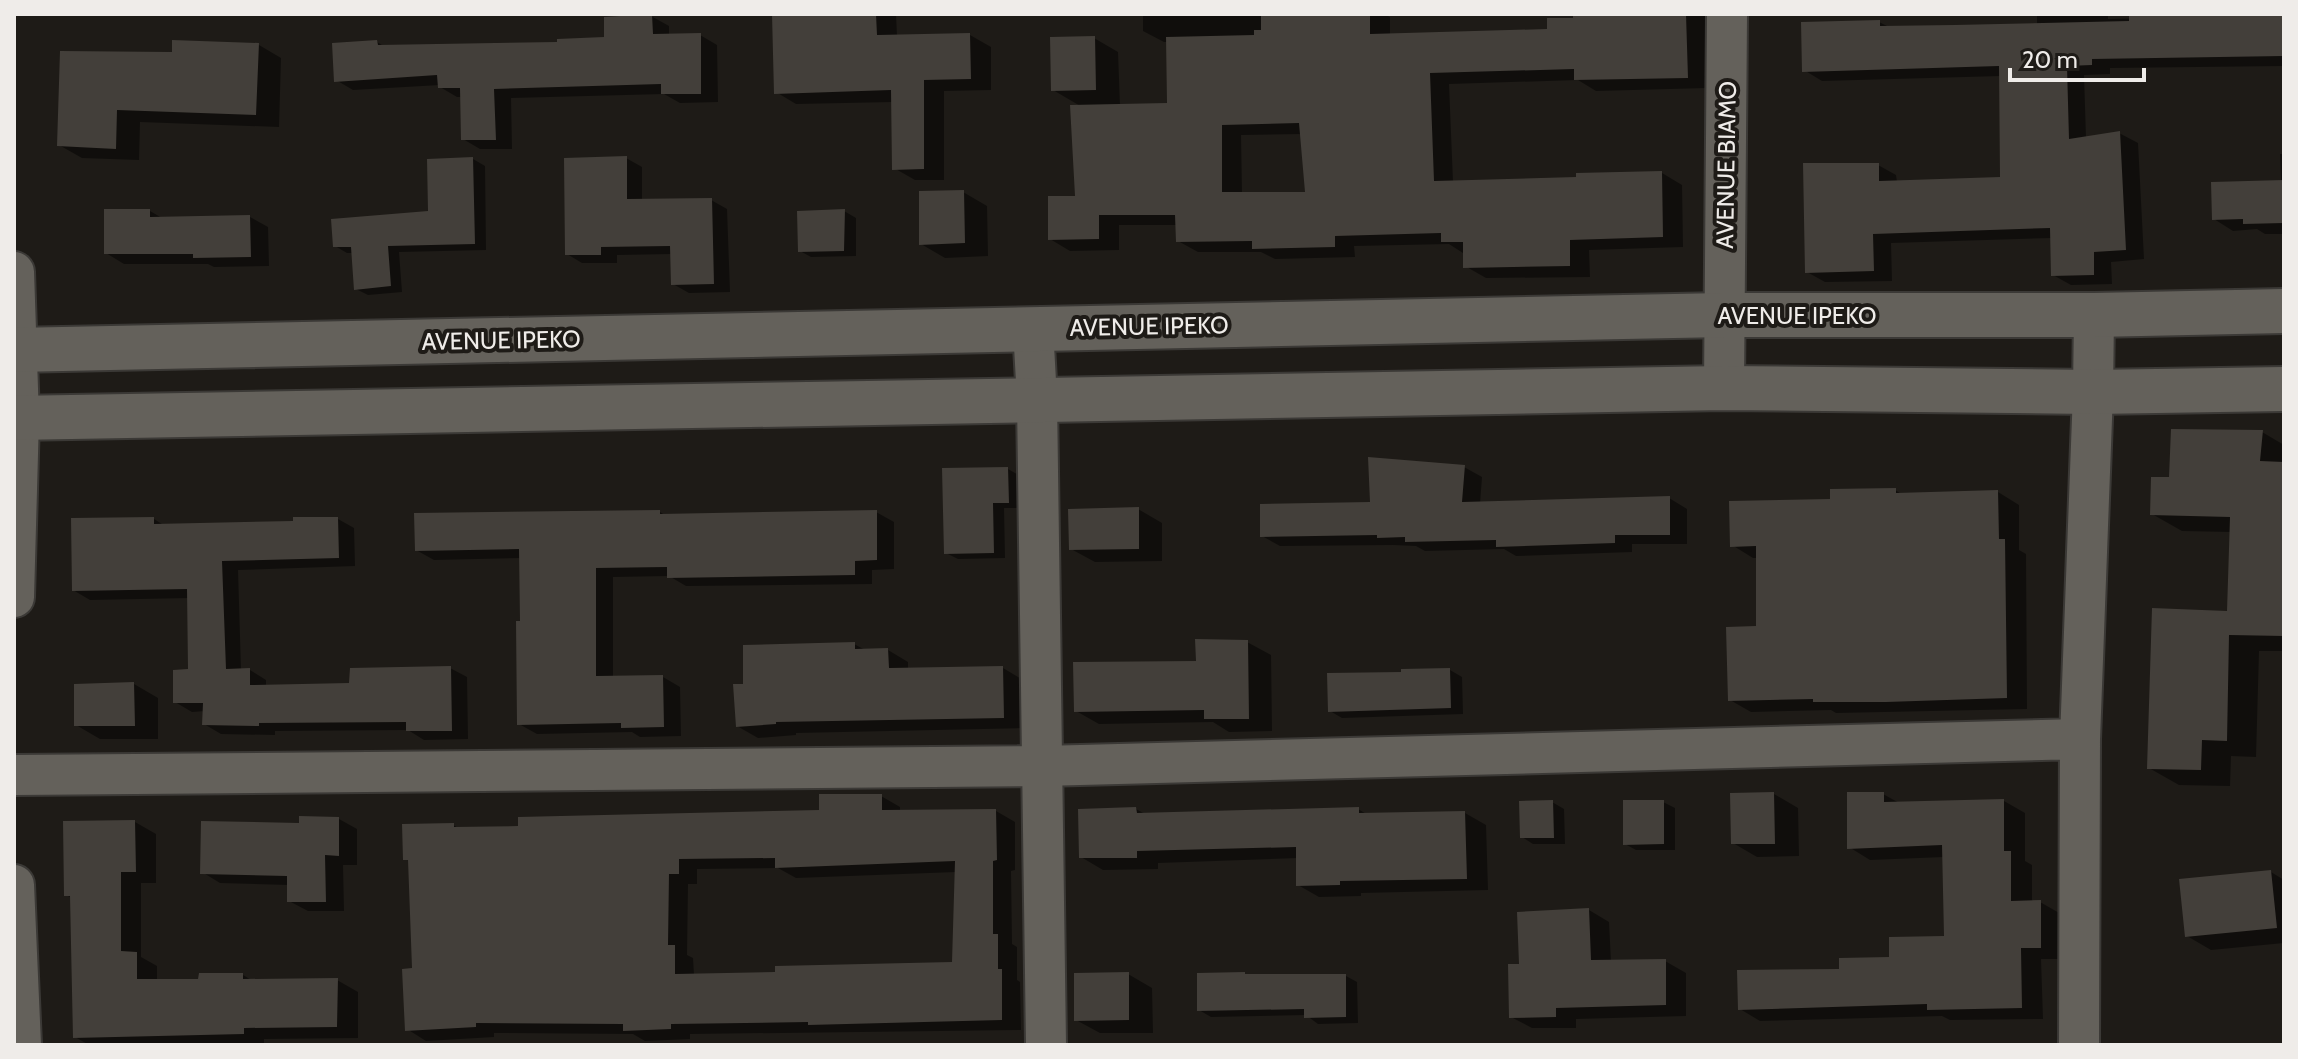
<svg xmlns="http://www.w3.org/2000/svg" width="2298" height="1059" viewBox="0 0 2298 1059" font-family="Cabin,sans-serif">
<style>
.shadow{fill:#0007;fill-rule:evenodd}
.building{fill:#433f3a;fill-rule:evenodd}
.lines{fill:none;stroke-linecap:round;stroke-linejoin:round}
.minor-casing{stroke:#3b3936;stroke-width:44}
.tertiary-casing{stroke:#3b3936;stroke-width:48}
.minor{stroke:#64615b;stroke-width:40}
.tertiary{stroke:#64615b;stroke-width:44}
.labels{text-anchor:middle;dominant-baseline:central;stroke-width:8;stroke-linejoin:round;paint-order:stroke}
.street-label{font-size:24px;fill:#efece9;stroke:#1e1b17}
</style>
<rect width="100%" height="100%" fill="#1e1b17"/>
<path class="shadow" d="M774,14H896L897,36L970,35L991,47V90L944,91V180H915L894,168L893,102L796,104L776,92Z
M1143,14H1384L1390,17V36L1549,31L1575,20V14H1706L1707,88L1596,91L1578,80L1449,84L1453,182L1578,179L1662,173L1682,185L1683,247L1589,250L1590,277L1486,278L1465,266L1463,253L1449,244L1354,246L1355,257L1275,259L1261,252H1198L1178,241L1177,225H1119V250L1070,251L1050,239L1077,198L1082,107L1053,90L1094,38L1118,52L1120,106L1169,105L1168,42H1164L1143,31ZM1302,134L1307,194H1242L1241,135Z
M2037,14H2108V19L2204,17V14H2284V66L2110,68V74L2084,75L2086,138L2119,133L2138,143L2144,259L2111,262L2112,284L2071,285L2053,275L2052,238L1891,243L1892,281L1825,282L1807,272L1878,165L1896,175L1897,182L2002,179L2001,76L1822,81L1804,70L1879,22L1889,27L2037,25Z
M651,16L669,26V36L700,35L717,45L718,102L680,103L664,94L511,98L512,149H480L463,139L462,97H457L440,87V85L353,90L336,80L377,42L385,47L559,44L606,39Z
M259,45L281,58L279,127L140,122L139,160L82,158L59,145L174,54Z
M2280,154H2284V247L2283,234H2265L2257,229L2233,231L2214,219L2281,182Z
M626,158L642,167V201L711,200L727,209L730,292L689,293L673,284L672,254L617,255V263H582L567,254Z
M473,159L485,166L486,250L399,252L402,292L368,295L356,289L353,253H347L335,246L430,213Z
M963,192L987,206L988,256L945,258L921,244Z
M150,211L162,218L250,217L268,227L269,266L214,267L208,264H124L106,253Z
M844,211L856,218V256L811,257L800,251Z
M2262,432L2284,445V651H2259L2256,757L2231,756L2230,786L2179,785L2149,768L2229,613L2232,532L2182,531L2152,514L2171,479Z
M1464,467L1482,477L1480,504L1669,498L1687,509V544H1632V552L1516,556L1504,549L1425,551L1416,546L1393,545L1280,546L1262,536L1372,503Z
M1008,469L1020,476V508H1004L1005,558L958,559L946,553Z
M1895,490L1903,495L1998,492L2019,505V550L2026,554L2027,709L1836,713L1831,710L1751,712L1730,700L1758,628V558H1753L1732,545L1832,501Z
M1138,509L1162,523V561L1095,562L1071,549Z
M660,512L666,516L876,512L894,522V569L872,570V584L686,586L669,576L613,577V678L663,677L680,687L681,736L640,737L632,732L537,734L519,724L521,558L434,560L416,550Z
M154,519L165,526L295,522L338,519L354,528L355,566L238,570L241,670H250L266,680V687L351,684L450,668L467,677L468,739L424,740L408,730L275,731V735L221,734L204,724L205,711L192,712L175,702L190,671V598L90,600L73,590Z
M1247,642L1271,655L1272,731L1229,732L1213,722L1099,724L1076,711Z
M854,644L867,651L888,650L908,662V670L1003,668L1023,680L1024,728L796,733V735L758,738L737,726L745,685Z
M1450,670L1462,677L1463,714L1342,718L1330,711L1403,674Z
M134,684L158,698V739H100L76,725Z
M1774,794L1798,808L1799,856L1757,857L1733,843Z
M1883,794L1901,804L2004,801L2025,813V861L2032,865V902H2040L2061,914L2062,959H2041L2043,1019L1950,1020L1942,1016L1760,1021L1740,1009L1841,971L1891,959L1946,938L1944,857L1870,860L1849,847Z
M881,796L900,807V811H996L1015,822V870L1011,871L1012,944L1017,947V980L1020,982L1021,1030L690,1034V1039L645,1041L633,1034L494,1033V1037L426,1041L407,1029L414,970L410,861L405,859L453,825L460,829L821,812ZM778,868L796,878L956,872L954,964L777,974L694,975L693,958L687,955L688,884H697V869Z
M1552,802L1564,809L1565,844H1533L1522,837Z
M1663,802L1675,808V850H1636L1625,844Z
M1136,809L1145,814L1358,809L1368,815L1465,813L1486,825L1488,890L1361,893V896L1319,897L1298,885V858L1158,863V869L1103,870L1081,857Z
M339,819L357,829V865H343L344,911H308L289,901V885L220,883L202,872Z
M135,822L156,834V883H141V957L157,966V981H200L243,975L253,981L337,980L358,992V1038L264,1039V1045H89L75,1037L72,898L66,895Z
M2271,872L2284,880V943L2211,950L2187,936Z
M1589,910L1609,922L1611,962L1665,961L1686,973V1016L1576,1019V1028H1532L1511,1017L1521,966Z
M1128,974L1152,988L1153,1033H1100L1076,1020Z
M1346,976L1357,982L1358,1023L1318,1024L1306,1015L1211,1017L1199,1010Z"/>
<path class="building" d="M652,14L653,34L701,33V94H661V84L494,89L496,140H461L460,88H438L437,75L334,82L332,43L377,40L378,45L557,42V39L604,37V17Z
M772,14H876L877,35L970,33L971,79L924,80V169L892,170L891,90L774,94Z
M1261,14H1370V34L1547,29V18H1573V14H1686L1688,78L1574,80V69L1430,73L1434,181L1576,177V173L1662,171L1663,237L1570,240V266L1463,268V242H1441V233L1335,236V247L1252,249V241L1176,242L1175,215H1099V239L1048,240V196H1075L1070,105L1167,103L1166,37L1254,35V30H1261ZM1299,123L1305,192H1222V125Z
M2202,14H2284V56L2092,59V65L2067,66L2069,139L2120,131L2126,250L2094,252V275L2051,276L2050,228L1873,234L1874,271L1805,273L1803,163H1879V181L2000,177L1999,66L1802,72L1801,22L1880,20V26L1954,25L2129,21V16Z
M1095,36L1096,90L1051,91L1050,37Z
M172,40L259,43L256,115L117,110L116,149L57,146L60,51L172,52Z
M627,156V199L712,198L714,284L671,285L670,246L601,247V255H565L564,158Z
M473,157L475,244L388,246L391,286L354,290L351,247H333L331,219L428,211L427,159Z
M2284,180V223L2243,224V219L2212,220L2211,182Z
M964,190L965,243L919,245V191Z
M104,209H150V217L250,215L251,257L193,258V254H104Z
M845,209L844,251L798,252L797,211Z
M2171,429L2263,430L2260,461L2284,462V636L2229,635L2227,741L2202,740L2201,770L2147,769L2152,608L2227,611L2230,517L2150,515L2151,477H2169Z
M1368,457L1465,465L1462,502L1670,496V535H1615V543L1496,547V540L1405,542V537L1377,538V535L1260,537V504L1370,502Z
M1008,467L1009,503H993L994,553L944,554L942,468Z
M1896,488V493L1998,490L1999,539H2005L2007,698L1886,702H1813V699L1728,701L1726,627L1756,626V546L1730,547L1729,501L1830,499V489Z
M1139,507V549L1069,550L1068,509Z
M660,510V514L877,510V560L855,561V575L667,578V567L596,568V676L663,675L664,727L621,728V723L517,725L516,621H520L519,549L415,551L414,513Z
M154,517V524L293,521V517H338L339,558L222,561L226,669L250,668V685L349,683L350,668L451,666L452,731H406V722L259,723V726L202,725L203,703H173V670L188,669L187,589L72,591L71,518Z
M1195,639L1248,640L1249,719H1204V710L1074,712L1073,662L1196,661Z
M855,642V649L888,648L889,668L1003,666L1004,718L776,722V724L736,727L733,684H743V645Z
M1450,668L1451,708L1328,712L1327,673L1401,672V669Z
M134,682L135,726H74V684Z
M1774,792L1775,844H1731L1730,793Z
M1847,792H1884V802L2004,799V851H2011V901L2041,900V948H2021L2022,1008L1927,1010V1004L1738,1010L1737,970L1839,969V958L1889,957V937L1944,936L1942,845L1847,849Z
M819,794H882V810L996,809L997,860L993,861V934H998V969H1002V1020L808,1025V1022L671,1024V1029L623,1031V1024L476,1023V1027L405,1031L402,969L412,968L408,860H403L402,824L454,823V827L518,826V817L819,810ZM775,858V868L955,861L952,962L775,966V972L675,974V945H668L669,874H679V859Z
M1553,800L1554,838H1520L1519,801Z
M1623,800H1664V844L1623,845Z
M1136,807L1137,813L1359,807V813L1465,811L1467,879L1340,881V885L1296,886V847L1137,851V858H1079L1078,809Z
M299,816L339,817V856L325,855L326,902H287V876L200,874L201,821L299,823Z
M135,820L136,872H121V951L137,952V979H198L199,973H243V979L338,978L337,1027L244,1028V1034L73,1038L70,896H64L63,821Z
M2271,870L2277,928L2185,937L2179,879Z
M1589,908L1591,960L1666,959V1005L1556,1008V1017L1509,1018L1508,964H1519L1517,912Z
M1129,972V1020L1074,1021V973Z
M1245,972V974H1346V1017L1304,1018V1009L1197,1011V973Z"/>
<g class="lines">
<defs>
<path id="minor" d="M14,272L19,418L14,597
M1033,328L1037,399L1046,1045
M1724,388L1727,14
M14,775L1042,766L2080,739
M14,885L21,1045
M2079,1045L2080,739L2093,392L2094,315"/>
<path id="tertiary" d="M14,350L1724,315H2094L2284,311
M14,418L1724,388L2093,392L2284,389"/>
</defs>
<use href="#minor" class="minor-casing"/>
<use href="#tertiary" class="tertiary-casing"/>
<use href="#minor" class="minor"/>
<use href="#tertiary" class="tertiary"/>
</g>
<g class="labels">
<g class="street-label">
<text transform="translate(1726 165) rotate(-89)">AVENUE BIAMO</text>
<text x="1797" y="315">AVENUE IPEKO</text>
<text transform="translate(1149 326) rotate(-1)">AVENUE IPEKO</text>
<text transform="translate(501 340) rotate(-1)">AVENUE IPEKO</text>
</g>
</g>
<rect width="2298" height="1059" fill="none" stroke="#efece9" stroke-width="32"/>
<path d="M2010 68v12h134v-12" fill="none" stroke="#efece9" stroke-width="4"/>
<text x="2022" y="68" font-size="24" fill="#efece9" stroke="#1e1b17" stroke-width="6" paint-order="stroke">20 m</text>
</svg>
